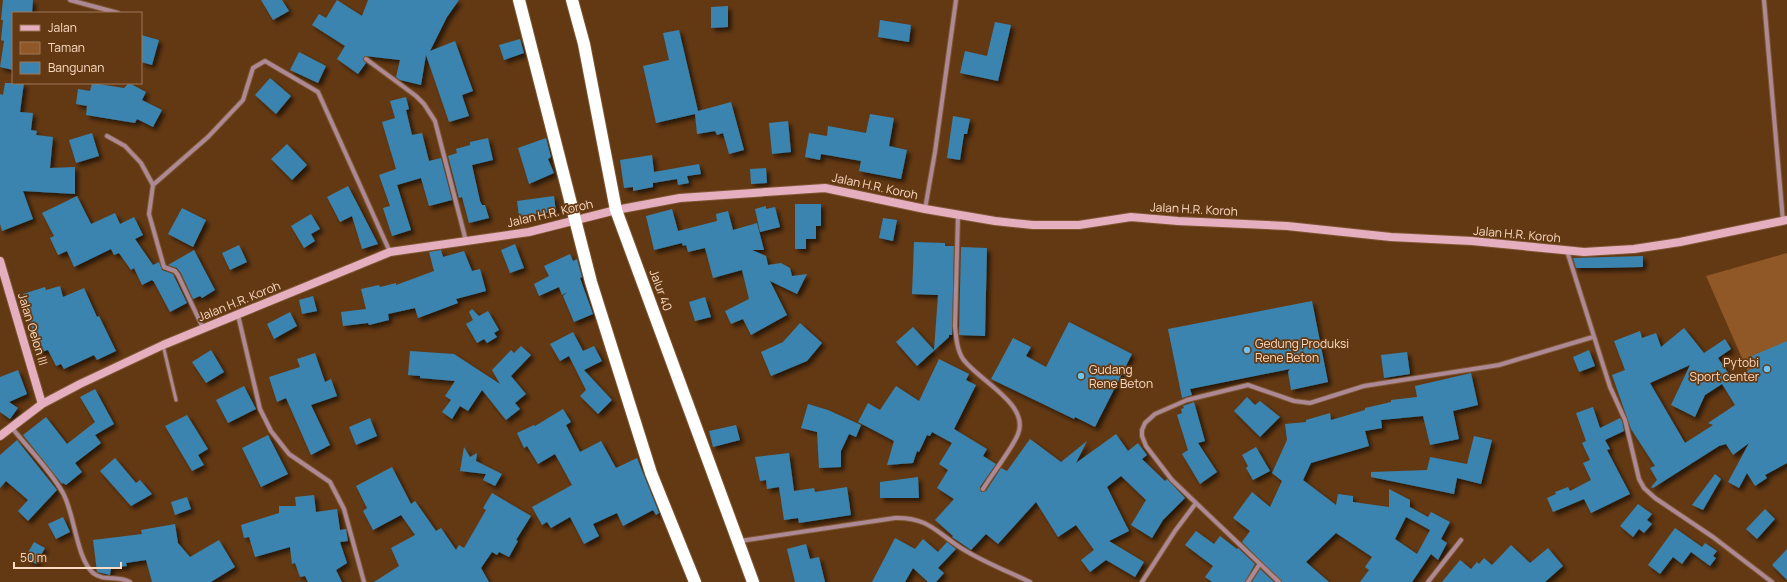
<svg xmlns="http://www.w3.org/2000/svg" width="1787" height="582" viewBox="0 0 1787 582" font-family="Manrope,sans-serif">
<style>
.green{fill:#905727}
.building{fill:#3b84af;fill-rule:evenodd;filter:url(#shadow)}
.lines{fill:none;stroke-linecap:round;stroke-linejoin:round}
.lane-casing{stroke:#7e5632;stroke-width:5}
.street-casing{stroke:#7e5632;stroke-width:6}
.secondary-casing{stroke:#7e5632;stroke-width:10}
.highway-casing{stroke:#7e5632;stroke-width:14}
.lane{stroke:#ac8994;stroke-width:3}
.street{stroke:#ac8994;stroke-width:4}
.secondary{stroke:#e5afc0;stroke-width:8}
.highway{stroke:#fff;stroke-width:12}
.poi-dot{fill:#70c1f4;stroke:#633913;stroke-width:1.5}
.labels{text-anchor:middle;dominant-baseline:central;stroke-width:3.5;stroke-linejoin:round;paint-order:stroke}
.street-label{font-size:12px;fill:#fbdac2;stroke:#633913}
.poi-label{font-size:12px;fill:#fbdac2;stroke:#633913;text-anchor:start}
</style>
<defs>
<filter id="shadow"><feDropShadow dx="3.5" dy="3.5" stdDeviation="2" flood-color="#0009"/></filter>
</defs>
<rect width="100%" height="100%" fill="#633913"/>
<path class="green" d="M1787,253V461L1706,276Z"/>
<path class="building" d="M3,0H33L32,13H13V70L0,67L4,41L1,40L3,20H1Z
M261,0H282L289,11L273,20Z
M337,0L362,16L368,0H459L447,17L430,51L455,41L473,91L462,95L469,116L449,122L426,55L421,85L400,80L396,77L400,60L365,56L363,59L366,63L358,74L337,59L345,46L312,25L319,14L326,18Z
M728,6V27L711,28V7Z
M880,20L911,25L909,42L878,37Z
M995,22L1011,25L998,81L960,73L965,51L987,56Z
M679,30L698,111L731,102L744,150L729,154L723,133L717,135L715,131L697,134L695,114L656,123L643,66L669,60L663,33Z
M141,35L159,40L152,65L141,62Z
M520,39L524,53L504,60L499,45Z
M299,52L326,66L318,83L290,70Z
M270,78L291,96L276,114L255,95Z
M5,83H24L20,112L33,113L31,130L37,131L36,135L53,137L50,168L75,167V194L23,191L33,219L2,231L0,224V94L3,95Z
M92,83L124,88L129,83L146,92L142,100L162,110L153,127L137,119L135,123L86,115L87,106L76,104L78,89L90,91Z
M406,97L409,109L406,110L412,135L422,133L429,161L441,158L452,200L429,206L421,178L397,185L411,230L392,236L383,208L390,206L379,175L396,169L382,122L395,118L390,101Z
M870,114L894,118L889,146L907,150L901,179L859,171L861,161L821,154L820,160L805,157L809,133L827,136L828,126L866,133Z
M953,116L970,119L967,134H964L960,160L947,158Z
M788,121L791,152L772,154L769,123Z
M92,133L99,156L76,163L69,140Z
M488,138L493,160L472,165L480,201L482,205H485L489,218L469,223L462,197L459,198L448,156L457,153L456,149L470,145V142Z
M546,138L551,157L548,159L554,173L529,184L518,148Z
M287,144L307,165L292,180L271,159Z
M652,155L654,172L699,164L701,174L687,176L689,183L678,185L677,179L653,183V187L633,191V187L624,188L620,160Z
M766,168L767,183L751,184L750,169Z
M348,186L361,211L378,244L362,249L352,216L340,222L327,197Z
M77,196L91,224L115,213L120,224L134,217L143,235L135,239L153,265L159,262L162,270L173,274L187,303L170,312L154,282L152,280L142,285L134,268L131,270L119,253L114,255L111,249L74,267L67,251L58,255L50,238L54,236L42,213Z
M554,196L556,212L519,216L517,201Z
M795,204H821V226H816V239H806V249H795Z
M766,206V209L775,207L780,227L760,232L755,209Z
M182,208L206,220L193,247L168,234Z
M672,209L678,231L717,221L716,214L728,211L733,230L757,223L764,250H752L766,256L768,265L781,263L790,268L792,276L807,274L797,294L770,281L787,315L751,335L743,319L731,324L725,311L749,299L742,270L713,278L705,248L688,252L686,245L683,246L682,243L654,250L646,216Z
M311,214L320,229L311,234L315,241L304,248L291,226Z
M883,218L897,220L893,241L879,238Z
M914,242L945,243V246H954L952,335H949V337L917,366L896,342L913,327L934,350L938,295L912,294Z
M515,244L524,268L510,273L501,250Z
M239,245L247,262L230,270L222,253Z
M961,247L987,248L985,336L959,335Z
M194,250L215,290L202,298L200,296L193,299L181,273L177,268L168,265Z
M441,250L443,257L464,251L472,271L480,269L486,291L456,299L458,303L418,318L415,308L388,314L389,320L369,325L368,323L343,326L341,312L366,309L361,289L379,285L380,287L396,283V285L434,271L429,252Z
M570,254L573,261L577,259L582,277L580,278L593,314L574,322L563,296L567,292L562,295L559,287L539,296L534,284L549,276L544,266Z
M1643,256V267L1599,268H1576L1573,258Z
M60,286L63,297L84,288L97,317L99,316L116,351L97,360L94,355L64,369L61,364L56,366L48,350L38,353L23,294L45,287L46,290Z
M313,296L317,311L302,314L299,300Z
M705,297L711,317L695,321L689,302Z
M1312,301L1328,382L1291,390L1288,372L1290,369L1190,389L1192,395L1182,398L1168,329Z
M472,309L479,316L488,311L499,330L494,333L497,337L487,343L484,339L477,343L466,324L473,320L469,312Z
M290,312L297,326L274,339L267,324Z
M1069,322L1132,354L1095,427L1075,417L1074,419L991,379L1013,338L1031,347L1026,356L1046,367Z
M800,323L822,343L807,361L771,376L761,352L783,342Z
M1684,328L1704,353L1725,339L1731,349L1718,358L1733,380L1756,366L1752,356L1787,341V463L1765,475L1767,478L1755,486L1747,473L1739,488L1728,482L1749,443L1733,455L1726,444L1719,446L1653,488L1651,487L1657,480L1650,468L1655,466L1631,429L1612,375L1625,370L1614,341L1640,331L1642,338L1656,333L1661,347ZM1690,365L1671,405L1695,417L1705,395L1722,384L1735,405L1708,423L1713,425L1685,443L1650,383Z
M573,332L583,351L594,346L602,361L584,370L612,400L598,414L580,396L586,390L569,356L560,361L550,344Z
M521,346L531,355L511,376L526,394L515,403L520,409L506,420L482,390L468,411L460,406L452,419L442,412L451,400L445,396L455,381L420,378V376L408,375L410,351L454,354L500,384L492,370L511,350L514,353Z
M211,350L224,372L206,383L192,362Z
M1589,350L1595,366L1579,372L1573,357Z
M1407,352L1410,374L1384,378L1381,355Z
M315,353L325,382L331,379L337,396L311,405L330,445L311,455L286,398L277,402L269,377L300,367L297,359Z
M939,359L969,374L966,380L976,385L954,429L987,449L983,456L996,464L980,487L981,492L986,491L1001,468L1007,471L1030,439L1061,462L1087,441L1076,463L1116,434L1128,451L1138,443L1147,455L1142,459L1165,481L1167,479L1185,498L1163,520L1152,538L1131,525L1146,500L1121,476L1107,487L1129,531L1109,541L1144,562L1135,577L1106,560L1090,572L1081,560L1094,550L1076,525L1058,537L1036,502L998,544L986,534L971,550L952,537L953,536L935,520L954,499L937,488L948,470L939,464L952,443L932,432L930,436L927,435L919,452L917,451L913,463L887,465L894,441L858,422L868,403L880,410L896,386L919,401Z
M18,370L27,394L9,402L18,408L10,419L0,412V377Z
M1471,373L1478,405L1453,411L1459,439L1430,445L1423,416L1381,420L1382,428L1365,431L1369,446L1311,463L1303,480L1336,505L1338,494L1353,496V502L1389,507V489L1410,500V507L1428,517L1431,512L1450,522L1441,539L1447,543L1438,560L1431,554L1412,582H1360L1369,570L1365,567L1372,557L1336,533L1306,562L1329,582H1282L1242,542L1250,531L1233,518L1252,492L1270,507L1282,481L1272,473L1287,440L1285,424L1306,422V420L1330,413L1331,420L1365,410V408L1391,402V400L1417,397L1415,386ZM1406,517L1430,530L1417,554L1395,539Z
M244,386L256,409L228,423L216,400Z
M95,389L114,424L95,435L101,443L75,463L82,472L66,485L63,483L62,484L23,435L46,417L67,444L95,422L80,397Z
M1247,397L1255,405L1260,401L1280,417L1260,437L1234,411Z
M1194,402L1205,441L1198,443L1217,472L1200,484L1182,454L1188,450L1177,415L1182,413L1181,409L1184,408L1183,406Z
M808,404L828,410L861,425L856,437L849,434L841,451V467L819,468L817,432L801,428Z
M1593,407L1600,428L1620,418L1622,421L1624,431L1605,440L1610,449L1607,450L1630,494L1591,513L1584,499L1553,512L1547,498L1556,494L1555,492L1568,487L1570,491L1591,480L1583,463L1590,460L1582,443L1586,441L1576,413Z
M563,409L571,422L566,425L580,452L601,441L616,468L637,458L659,513L656,515L653,510L623,526L617,513L593,524L599,536L584,544L570,517L551,528L547,522L542,525L532,507L572,485L555,454L538,464L527,446L524,448L517,433L534,425L535,426Z
M187,415L208,449L198,455L204,465L192,471L165,426Z
M370,418L377,436L356,445L349,427Z
M736,425L740,440L713,447L709,431Z
M268,435L288,474L261,487L242,448Z
M1474,436L1492,440L1481,484L1457,478L1454,494L1371,477V472L1427,470L1430,457L1467,464Z
M17,440L57,490L28,521L18,511L28,500L6,481L0,488V455Z
M464,447L470,457L477,453L476,461L502,474L495,486L483,480L486,474L460,471Z
M1256,447L1270,471L1253,480L1246,468L1248,466L1242,455Z
M789,453L794,491L814,488L815,492L847,487L851,515L799,523L798,518L784,520L779,487L767,489L766,480L760,481L755,457Z
M115,458L136,483L140,480L152,494L131,506L100,471Z
M392,467L411,504L415,501L436,531L441,528L456,550L459,545L464,548L486,510L483,508L492,493L531,516L516,540L518,541L509,557L499,552L497,555L492,552L481,568L489,582H374L399,566L391,548L415,535L401,515L373,530L363,511L367,508L356,486Z
M1715,474L1721,479L1703,510L1692,505Z
M918,477L919,498H880V482Z
M314,495L316,512L337,509L340,530L346,529L348,541L340,542L347,563L336,570L342,582H308L305,576L300,577L295,563L292,564L290,547L255,557L249,537L244,538L241,525L279,513V506H296L295,497Z
M187,497L191,509L175,515L171,502Z
M1638,504L1652,514L1647,520L1652,524L1644,533L1639,529L1633,537L1620,526Z
M1765,509L1775,519L1757,539L1746,529Z
M63,517L70,532L56,539L48,524Z
M175,524L178,543L190,557L219,540L235,567L211,582H152L146,560L126,563L127,566L111,568L110,575L97,572L93,540L142,534L141,530Z
M1675,528L1702,547L1705,543L1717,551L1713,556L1716,558L1710,566L1691,552L1682,564L1673,557L1660,574L1648,565Z
M1196,531L1214,544L1220,536L1237,549L1238,548L1255,564L1245,582H1212L1205,577L1213,566L1185,545Z
M895,538L915,549L923,539L938,552L947,542L956,549L938,568L944,573L936,582H928L913,568L905,582H872Z
M34,542L45,548L36,564L25,558Z
M806,544L810,559L819,557L825,582H795L787,549Z
M1511,545L1530,563L1548,548L1563,566L1545,582H1442L1460,560L1471,569L1477,562L1479,564L1484,558L1492,565Z
M1787,549V580L1772,565Z
M1260,569L1274,582H1252Z"/>
<g class="lines">
<defs>
<path id="lane" d="M163,345L176,400"/>
<path id="street" d="M70,0L118,13
M1764,0L1783,221
M366,59L416,96L424,104L435,121L466,241
M107,136L125,146L141,163L153,185L149,214L164,267L175,271L178,275L203,328
M153,185L208,137L243,100L253,68L265,61L318,92L390,252
M925,209L935,152L956,0
M958,215L955,326C956,337 957,350 963,359C979,381 1030,404 1018,434C1012,449 992,474 983,489
M1567,251L1610,387L1625,420L1639,479L1644,488L1655,498L1713,537L1772,582
M238,315L260,409L271,431L289,454L330,482L344,509L364,582
M12,428C29,449 50,470 63,493C75,515 76,557 93,573C104,582 118,575 130,582
M1196,503L1172,480L1146,446L1142,436V430L1145,423L1155,414L1187,400L1248,385L1294,401L1310,403L1364,386L1499,365L1593,337
M740,541L895,518C931,517 938,535 966,551C986,563 1009,572 1030,582
M1142,582L1175,531L1196,503L1279,582
M1248,582L1259,565
M1428,582L1461,540"/>
<path id="secondary" d="M0,261L42,404
M0,436L42,404L80,384L163,345L390,252L529,232L616,210L680,198L825,188L925,209L995,221L1033,225H1079L1131,217L1178,221L1287,226L1391,237L1472,241L1584,252L1634,249L1680,242L1787,220"/>
<path id="highway" d="M519,0L591,282L651,473L695,582
M572,0L584,44L616,210L753,582"/>
</defs>
<use href="#lane" class="lane-casing"/>
<use href="#street" class="street-casing"/>
<use href="#secondary" class="secondary-casing"/>
<use href="#highway" class="highway-casing"/>
<use href="#lane" class="lane"/>
<use href="#street" class="street"/>
<use href="#secondary" class="secondary"/>
<use href="#highway" class="highway"/>
</g>
<g class="poi-dot">
<circle cx="1247" cy="350" r="4"/>
<circle cx="1767" cy="369" r="4"/>
<circle cx="1081" cy="376" r="4"/>
</g>
<g class="labels">
<g class="street-label">
<text transform="translate(875 186) rotate(12)">Jalan H.R. Koroh</text>
<text transform="translate(1194 209) rotate(3)">Jalan H.R. Koroh</text>
<text transform="translate(550 213) rotate(-13)">Jalan H.R. Koroh</text>
<text transform="translate(1517 234) rotate(5)">Jalan H.R. Koroh</text>
<text transform="translate(661 290) rotate(70)">Jalur 40</text>
<text transform="translate(239 301) rotate(-22)">Jalan H.R. Koroh</text>
<text transform="translate(33 329) rotate(73)">Jalan Oelon III</text>
</g>
<g class="poi-label">
<text x="1255" y="343">Gedung Produksi<tspan x="1255" dy="14">Rene Beton</tspan></text>
<text x="1759" y="362" text-anchor="end">Pytobi<tspan x="1759" dy="14">Sport center</tspan></text>
<text x="1089" y="369">Gudang<tspan x="1089" dy="14">Rene Beton</tspan></text>
</g>
</g>
<rect x="12" y="12" width="130" height="72" fill="#633913" stroke="#a07959"/>
<rect x="20" y="25" width="20" height="6" fill="#e5afc0" stroke="#a07959"/>
<text x="48" y="32" font-size="12" fill="#fbdac2">Jalan</text>
<rect x="20" y="42" width="20" height="12" fill="#905727" stroke="#a07959"/>
<text x="48" y="52" font-size="12" fill="#fbdac2">Taman</text>
<rect x="20" y="62" width="20" height="12" fill="#3b84af" stroke="#a07959"/>
<text x="48" y="72" font-size="12" fill="#fbdac2">Bangunan</text>
<path d="M14 562v6h107v-6" fill="none" stroke="#fbdac2" stroke-width="2"/>
<text x="20" y="562" font-size="12" fill="#fbdac2" stroke="#633913" stroke-width="3" paint-order="stroke">50 m</text>
</svg>
